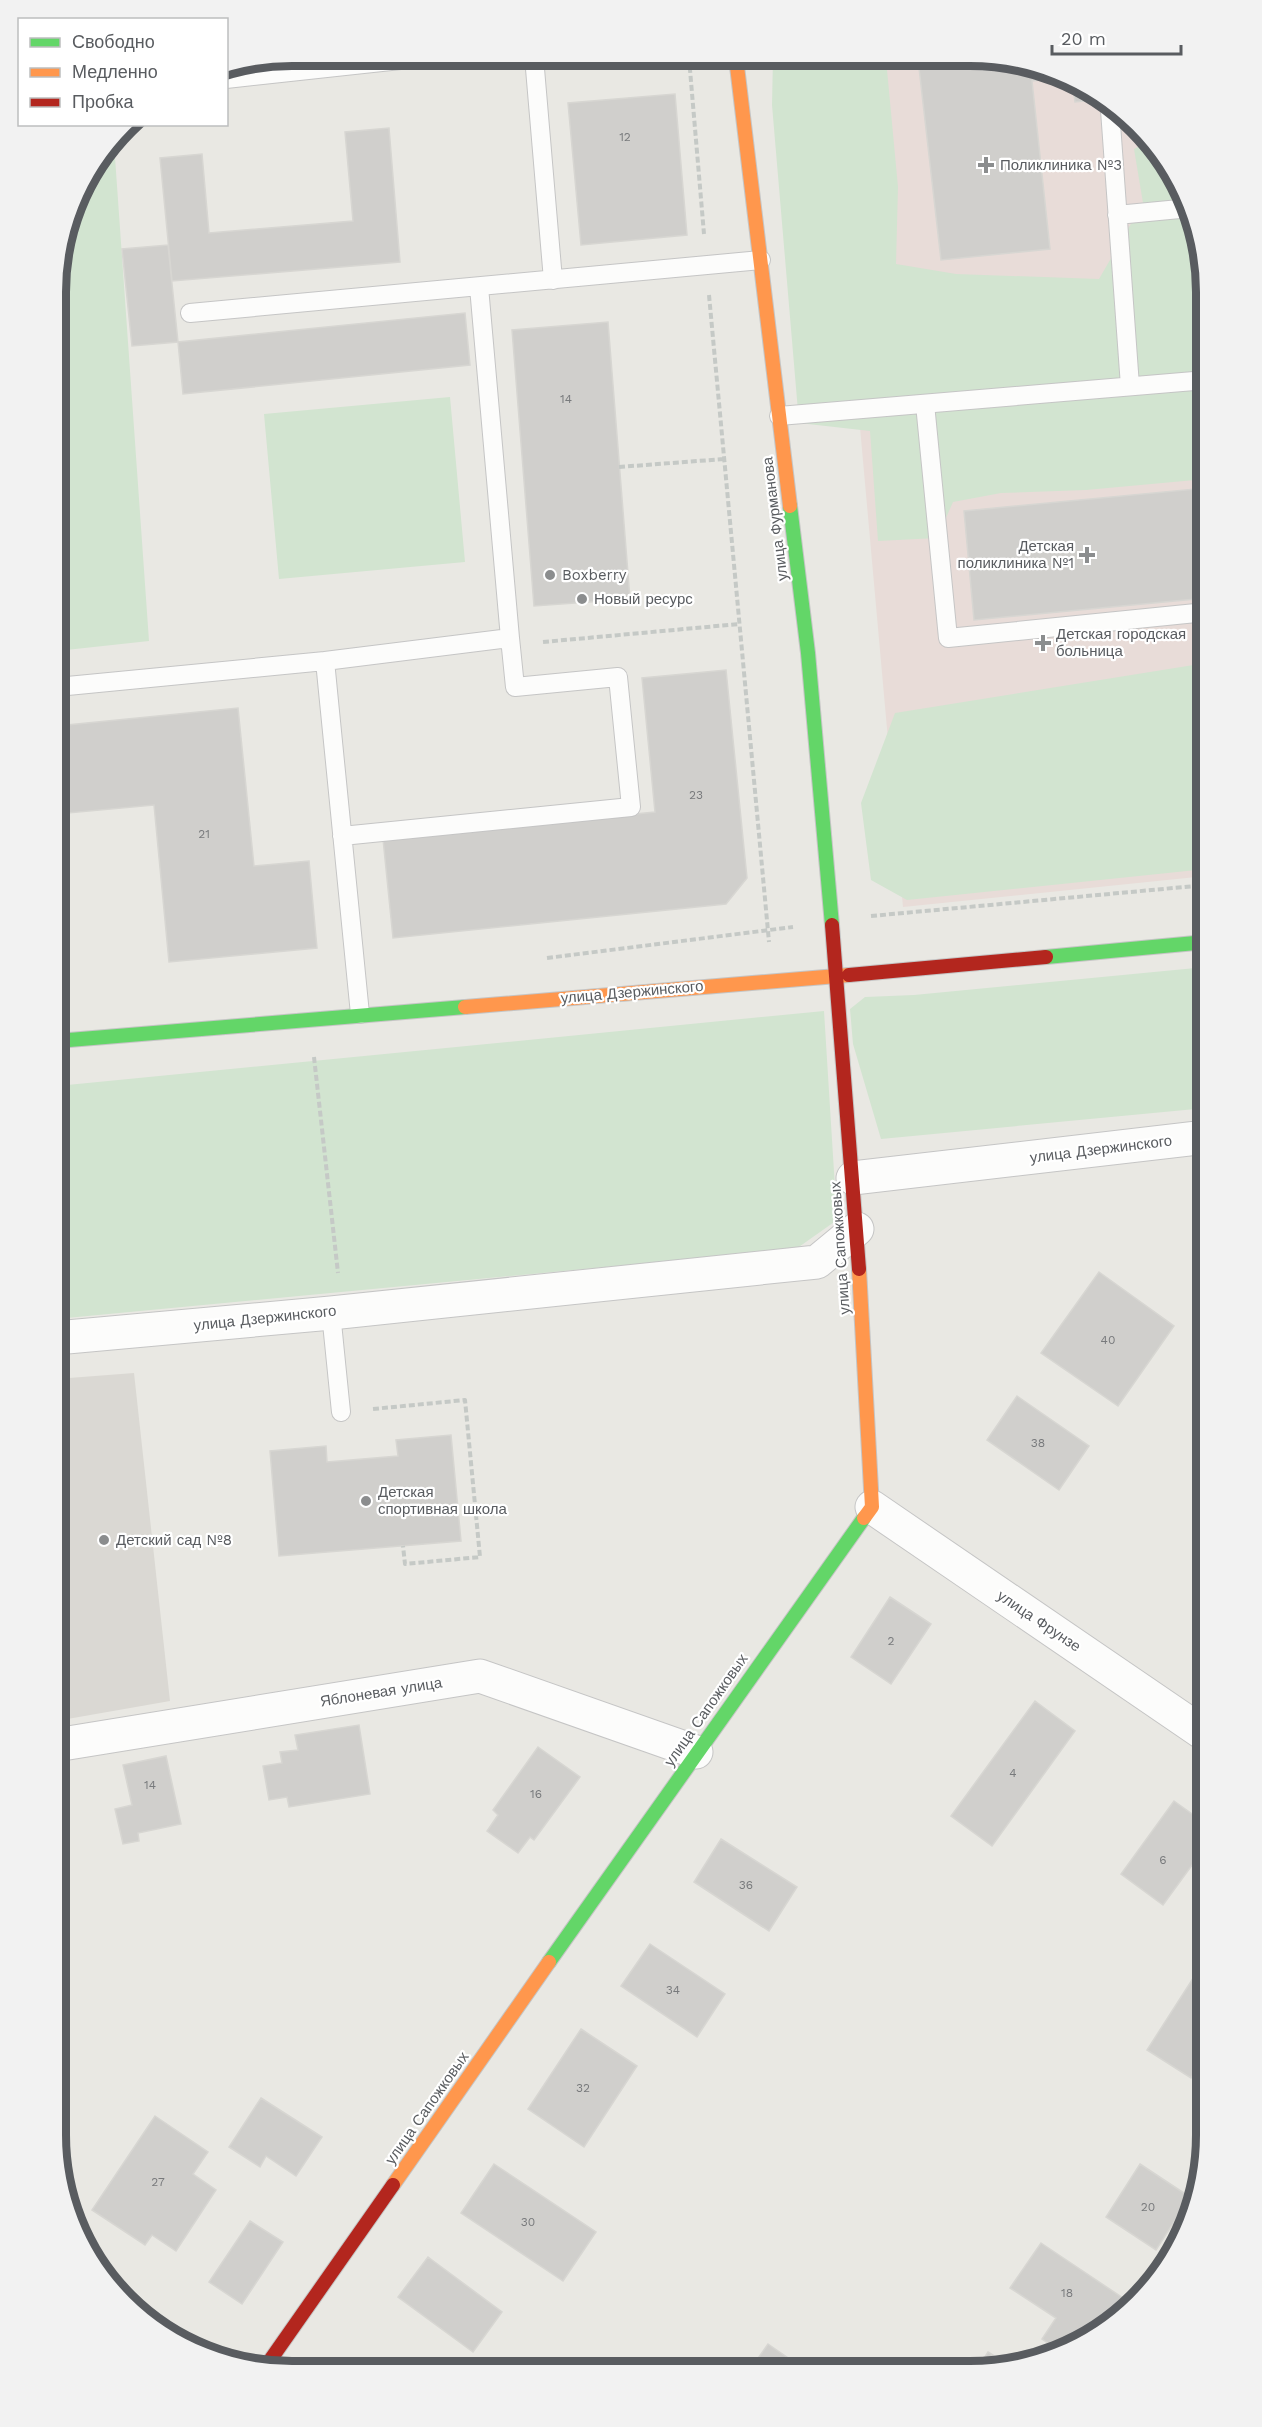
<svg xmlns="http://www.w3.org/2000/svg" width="1262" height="2427" viewBox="0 0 1262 2427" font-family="'Work Sans',sans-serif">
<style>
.education{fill:#dad8d3}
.medical{fill:#e8dcd8}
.green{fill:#d2e4d0}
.building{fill:#d0cfcc;stroke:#d7d6d2;stroke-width:1.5}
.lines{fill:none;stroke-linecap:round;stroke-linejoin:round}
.lane-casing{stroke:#c5c5c5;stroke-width:20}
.street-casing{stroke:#c5c5c5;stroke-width:35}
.fast-casing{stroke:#c5c5c5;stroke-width:16}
.slow-casing{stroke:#c5c5c5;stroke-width:16}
.jam-casing{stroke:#c5c5c5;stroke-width:16}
.path{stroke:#c5c9c6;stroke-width:4;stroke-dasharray:6 3;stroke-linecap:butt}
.lane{stroke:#fcfcfb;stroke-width:18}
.street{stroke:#fcfcfb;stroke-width:33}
.fast{stroke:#63d668;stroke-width:14}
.slow{stroke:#ff974d;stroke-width:14}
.jam{stroke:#b3261e;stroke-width:14}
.poi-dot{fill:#8b8d8e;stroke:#fff;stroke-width:2}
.labels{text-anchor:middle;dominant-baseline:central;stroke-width:4.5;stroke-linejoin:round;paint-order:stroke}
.number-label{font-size:12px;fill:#787a7c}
.poi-label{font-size:15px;fill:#595c60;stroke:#fff;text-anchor:start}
.street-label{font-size:15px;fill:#595c60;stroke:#fff}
.rim{fill:none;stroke:#595c60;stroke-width:8}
</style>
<rect width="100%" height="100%" fill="#e9e8e3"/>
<path class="education" d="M134,1373L170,1701L56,1721V1379Z"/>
<path class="medical" d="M827,59L1016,60L1074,80L1126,114L1167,161L1194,216L1206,292V876L903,907Z"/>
<path class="green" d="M773,58L886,59L898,187L896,264L956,274L1099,279L1143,203L1134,149L1149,141L1167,161L1194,216L1206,292V479L1086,490L1001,493L953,502L937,538L878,541L870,431L799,423L772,105Z
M114,143L149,641L57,651V261L80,187Z
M450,397L465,562L279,579L264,414Z
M1206,663V869L907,900L871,880L861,803L895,713Z
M1206,967V1108L881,1139L853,1044L850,1009L865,997L914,995Z
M824,1011L837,1220L796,1249L56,1319L57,1086Z"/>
<path class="building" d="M918,59L1016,60L1065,77L1032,81L1050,249L941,260Z
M1072,79L1074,80L1104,99L1075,102Z
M675,94L687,235L581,245L568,103Z
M389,128L400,262L172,281L160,158L202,154L209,233L353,221L345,132Z
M168,245L178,342L132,346L122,249Z
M465,313L470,365L183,394L178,342Z
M608,322L630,599L534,606L512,330Z
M1206,488V598L974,620L964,511Z
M726,670L747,878L726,904L393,938L383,839L655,812L642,678Z
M238,708L254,866L309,861L317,948L169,962L154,805L57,814V726Z
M1206,1215V1291H1200L1195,1216Z
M1099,1272L1174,1326L1118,1406L1041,1353Z
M1017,1396L1089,1446L1059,1490L987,1440Z
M451,1435L461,1541L279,1556L270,1451L326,1446L327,1462L398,1456L396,1440Z
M56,1515L63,1587L56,1588Z
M890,1597L931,1624L891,1684L851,1657Z
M1035,1701L1075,1731L992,1846L951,1816Z
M359,1725L370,1794L289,1807L287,1797L269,1800L263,1766L282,1763L280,1752L298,1750L295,1735Z
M538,1747L580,1777L534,1840L530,1837L518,1853L487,1831L498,1815L493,1810Z
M166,1756L181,1824L138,1833L139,1841L123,1844L115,1809L132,1805L123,1765Z
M1174,1801L1206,1824V1846L1163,1905L1121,1874Z
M721,1839L797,1887L769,1931L694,1882Z
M650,1944L725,1994L697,2037L621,1986Z
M1199,1969L1206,1973V2054L1191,2078L1147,2050Z
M581,2029L637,2066L584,2147L528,2109Z
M261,2098L322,2137L296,2176L266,2156L260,2167L229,2147Z
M155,2116L208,2152L193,2174L216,2190L176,2251L152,2235L145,2245L92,2210Z
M494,2164L596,2232L563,2281L461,2213Z
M1140,2164L1190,2197L1156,2250L1106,2217Z
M250,2221L283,2242L242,2304L209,2282Z
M1041,2243L1123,2298L1100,2332L1061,2352L1042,2339L1056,2318L1010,2288Z
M428,2257L502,2312L473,2352L398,2297Z
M768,2344L807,2371H749Z
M988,2352L1009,2365L976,2371Z
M331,2360L345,2370H325Z"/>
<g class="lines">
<defs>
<path id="lane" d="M534,57L553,280
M226,79L437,56
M1118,109L1110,110L1130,386
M1117,215L1190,208
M190,313L761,260
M925,404L948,638L1206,612
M779,416L1206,380
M325,661L510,638L479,287
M57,687L325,661L360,1014
M342,836L631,807L618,677L515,687L510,638
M331,1313L341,1412"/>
<path id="street" d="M853,1178L1206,1137
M56,1338L331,1313L817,1262L857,1229
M872,1507L1206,1735
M56,1745L480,1676L696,1752"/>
<path id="fast" d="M790,506L808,653L832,925
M1046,957L1206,942
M57,1041L465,1007
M549,1962L864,1518"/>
<path id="slow" d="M736,58L790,506
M465,1007L849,975
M859,1269L872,1507L864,1518
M393,2185L549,1962"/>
<path id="jam" d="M832,925L859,1269
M849,975L1046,957
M264,2369L393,2185"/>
</defs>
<use href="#lane" class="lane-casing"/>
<use href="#street" class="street-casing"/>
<use href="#fast" class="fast-casing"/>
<use href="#slow" class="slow-casing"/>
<use href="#jam" class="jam-casing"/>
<path class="path" d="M689,58L704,234
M566,59L590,57
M709,295L769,942
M619,467L724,459
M543,642L739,624
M871,916L1206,885
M547,958L793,927
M314,1057L338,1273
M373,1409L465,1400L480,1557L405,1564L403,1546"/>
<use href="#lane" class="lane"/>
<use href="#street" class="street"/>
<use href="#fast" class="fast"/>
<use href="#slow" class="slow"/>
<use href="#jam" class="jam"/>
</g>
<g class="poi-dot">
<path d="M983 156h6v6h6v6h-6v6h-6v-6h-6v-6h6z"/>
<path d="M1084 546h6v6h6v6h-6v6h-6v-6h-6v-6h6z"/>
<circle cx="550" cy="575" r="6"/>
<circle cx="582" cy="599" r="6"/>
<path d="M1040 634h6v6h6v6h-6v6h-6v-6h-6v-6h6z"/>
<circle cx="366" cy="1501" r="6"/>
<circle cx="104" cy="1540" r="6"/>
</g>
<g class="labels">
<g class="number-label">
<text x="625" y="137">12</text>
<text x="566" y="399">14</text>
<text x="696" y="795">23</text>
<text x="204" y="834">21</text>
<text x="1108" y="1340">40</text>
<text x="1038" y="1443">38</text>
<text x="891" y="1641">2</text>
<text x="1013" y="1773">4</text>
<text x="150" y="1785">14</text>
<text x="536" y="1794">16</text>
<text x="1163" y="1860">6</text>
<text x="746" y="1885">36</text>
<text x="673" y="1990">34</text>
<text x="583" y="2088">32</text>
<text x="158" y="2182">27</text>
<text x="1148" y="2207">20</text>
<text x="528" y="2222">30</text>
<text x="1067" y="2293">18</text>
</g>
<g class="poi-label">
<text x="1000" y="165">Поликлиника №3</text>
<text x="1074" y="546" text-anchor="end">Детская<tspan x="1074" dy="17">поликлиника №1</tspan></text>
<text x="562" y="575">Boxberry</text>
<text x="594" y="599">Новый ресурс</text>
<text x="1056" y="634">Детская городская<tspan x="1056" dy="17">больница</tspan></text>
<text x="378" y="1492">Детская<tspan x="378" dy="17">спортивная школа</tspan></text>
<text x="116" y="1540">Детский сад №8</text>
</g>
<g class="street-label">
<text transform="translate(775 519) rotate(-97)">улица Фурманова</text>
<text transform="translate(632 992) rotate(-5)">улица Дзержинского</text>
<text transform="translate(1101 1149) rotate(-7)">улица Дзержинского</text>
<text transform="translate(840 1248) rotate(-94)">улица Сапожковых</text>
<text transform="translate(265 1318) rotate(-6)">улица Дзержинского</text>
<text transform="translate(1039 1621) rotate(34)">улица Фрунзе</text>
<text transform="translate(381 1692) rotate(-9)">Яблоневая улица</text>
<text transform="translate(706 1710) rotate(-55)">улица Сапожковых</text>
<text transform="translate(427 2108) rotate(-55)">улица Сапожковых</text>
</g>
</g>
<path d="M0 0H1262V2427H0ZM292 66H970A226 226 0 0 1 1196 292V2135A226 226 0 0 1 970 2361H292A226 226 0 0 1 66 2135V292A226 226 0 0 1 292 66Z" fill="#f2f2f2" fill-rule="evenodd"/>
<path class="rim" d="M292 66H970A226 226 0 0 1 1196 292V2135A226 226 0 0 1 970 2361H292A226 226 0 0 1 66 2135V292A226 226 0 0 1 292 66Z"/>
<rect x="18" y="18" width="210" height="108" fill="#ffffff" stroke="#bdbebf" stroke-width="1.5"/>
<rect x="30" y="38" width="30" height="9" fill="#63d668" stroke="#bdbebf" stroke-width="1.5"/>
<text x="72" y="48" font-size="18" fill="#595c60">Свободно</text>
<rect x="30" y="68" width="30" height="9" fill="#ff974d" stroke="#bdbebf" stroke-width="1.5"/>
<text x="72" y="78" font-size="18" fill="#595c60">Медленно</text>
<rect x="30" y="98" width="30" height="9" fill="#b3261e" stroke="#bdbebf" stroke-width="1.5"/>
<text x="72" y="108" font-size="18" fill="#595c60">Пробка</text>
<path d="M1052 45v9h129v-9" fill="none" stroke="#595c60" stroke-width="3"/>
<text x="1061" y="45" font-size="18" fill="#595c60" stroke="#ffffff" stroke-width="4.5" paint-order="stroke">20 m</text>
</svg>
